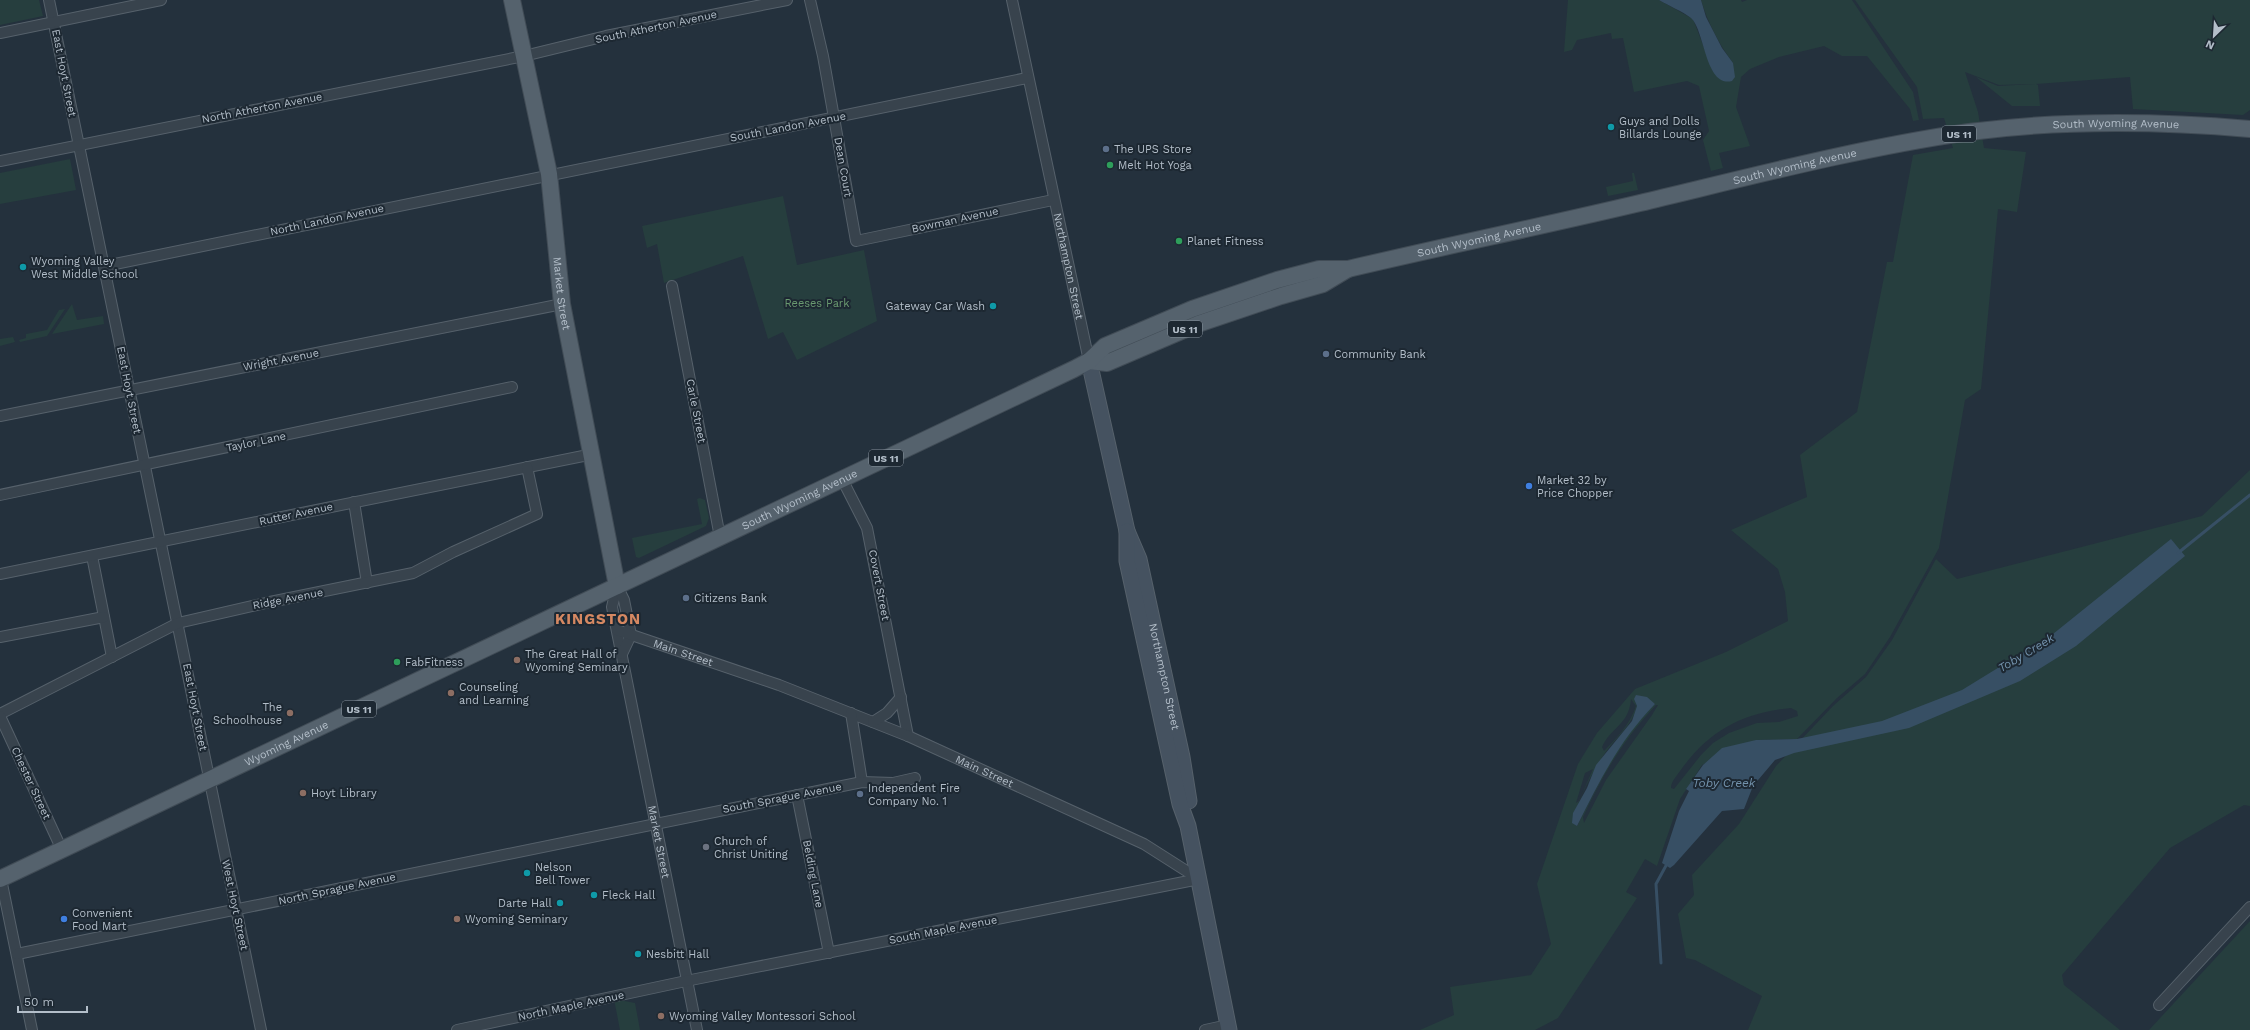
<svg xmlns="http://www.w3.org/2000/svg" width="2250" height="1030" viewBox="0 0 2250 1030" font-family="'Work Sans',sans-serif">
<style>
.green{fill:#263e3e;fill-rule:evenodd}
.water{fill:#374f64}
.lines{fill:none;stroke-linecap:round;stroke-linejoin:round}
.stream{stroke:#374f64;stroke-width:3}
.street-casing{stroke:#56616b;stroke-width:12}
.secondary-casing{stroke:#56616b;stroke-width:17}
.primary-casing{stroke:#414c56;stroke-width:18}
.street{stroke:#38434d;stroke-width:10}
.secondary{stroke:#455260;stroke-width:15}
.primary{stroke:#55626d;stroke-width:16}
.culture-dot{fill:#0f9aa8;stroke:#1d2832;stroke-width:1.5}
.service-dot{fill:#5c6f8a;stroke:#1d2832;stroke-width:1.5}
.leisure-dot{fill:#2e9e5b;stroke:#1d2832;stroke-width:1.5}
.shop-dot{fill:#3f7fe0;stroke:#1d2832;stroke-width:1.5}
.education-dot{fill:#8d6e63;stroke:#1d2832;stroke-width:1.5}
.worship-dot{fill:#6b7280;stroke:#1d2832;stroke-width:1.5}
.labels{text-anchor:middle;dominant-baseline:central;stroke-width:4;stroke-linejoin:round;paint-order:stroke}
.shield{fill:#1d2832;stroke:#86919c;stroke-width:1}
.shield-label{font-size:10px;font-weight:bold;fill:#b3bec9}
.street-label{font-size:11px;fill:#b3bec9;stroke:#1d2832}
.poi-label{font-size:11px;fill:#b3bec9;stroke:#1d2832;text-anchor:start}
.park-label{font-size:11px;fill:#6a9a70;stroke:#1d2832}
.water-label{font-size:12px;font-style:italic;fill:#7392ac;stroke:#1d2832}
.district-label{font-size:15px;font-weight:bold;letter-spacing:1px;fill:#d58862;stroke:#1d2832}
</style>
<rect width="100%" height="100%" fill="#24313d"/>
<path class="green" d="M0,0H39L43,16L0,25Z
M1568,0H1659L1693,19L1713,71L1733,63C1719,44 1708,23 1701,0H1741L1742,2L1747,0H1852L1913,92L1919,120L1913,121L1910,109L1867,56H1842L1824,46L1779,57L1750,69L1741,77L1736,107L1750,146L1719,153L1723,168L1711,171L1703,140L1709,131L1699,86L1687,81L1634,92L1623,38L1612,39L1611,33L1577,40L1572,50L1564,52Z
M1855,0H2250V110L2243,115L2133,109L2130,77L2036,84L2038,85L2040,106H2012L1976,77L1998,86L2035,84L1999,85L1965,72L1978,112L1984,148L2026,152L2017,212L1998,209L1981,389L1965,400L1939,548L1890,637L1865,674L1837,698L1797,739L1756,740L1702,765L1680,799L1657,866L1645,859L1626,892L1637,898L1558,1018L1535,1030H1420L1454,1015L1450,987L1531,975L1551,944L1537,884L1578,764L1597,733L1635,689L1726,652L1788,621L1785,592L1778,569L1731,530L1807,497L1800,455L1857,412L1887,262H1893L1913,155L1953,148L1944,118L1923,119L1917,87ZM1631,699L1636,706C1631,723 1616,739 1604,751L1602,747C1611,727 1629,725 1631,699ZM1634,699L1655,704L1633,727L1613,756L1577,826L1573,823C1574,806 1597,763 1608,749C1619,735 1633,723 1637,706ZM1656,705H1658L1652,715L1606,780L1584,823L1583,817C1603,774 1623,740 1656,705ZM1791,708L1797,711L1798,716L1779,722L1757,723L1729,733L1713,743L1701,755L1674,789L1671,788C1671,781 1679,773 1683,767C1710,730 1745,712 1791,708ZM1593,769L1579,801L1576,803L1585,773Z
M70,159L76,190L0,204V173Z
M1632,173H1634L1638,190L1608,196L1606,187L1633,181Z
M783,196L797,265L864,250L877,321L797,360L783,332L768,339L743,256L664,283L657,244L647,248L642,226Z
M72,304L77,320L103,316L104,324L52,334Z
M65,309L47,336L20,342L19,340L26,338V334L47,330L59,310Z
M13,337L15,342L0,346V339Z
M2250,470V806L2244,805L2170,848L2062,975L2064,985L2120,1030H1748L1762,996L1760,995L1695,960L1686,958L1678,914L1694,895L1692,875L1739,824L1776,766L1833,706L1866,677L1892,640L1936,559L1957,579L2202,516Z
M700,498L705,500L709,518L706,526L639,558L636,557L632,538L702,524L697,499Z
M2250,921V1030H2149Z
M614,999L635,1003L640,1030H620Z"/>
<path class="water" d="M1659,0H1701L1706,17L1722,48L1733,63L1735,77L1732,81C1705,88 1705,30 1691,18C1682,11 1669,6 1659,0Z
M2171,539L2185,556L2076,646L2020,681L1909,728L1794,753L1775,760L1753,786L1744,809L1722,811L1674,865L1670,868L1662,863L1679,811L1689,791L1686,789L1703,765L1722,748L1756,740L1797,739L1882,721L1962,690L2053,634Z
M1636,695L1647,697L1655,704C1619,741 1600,780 1577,826L1572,823L1573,813L1587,788L1596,765L1632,721L1637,706L1634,699Z"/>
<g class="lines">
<path class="stream" d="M2178,553L2250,495
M1661,963L1656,884L1668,862"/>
<defs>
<g id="street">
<path d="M49,0L261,1030"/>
<path d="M810,0L823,56L856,241L1053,200"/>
<path id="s1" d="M1012,0L1089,361"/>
<path d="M0,33L161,0"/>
<path d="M0,161L524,56L606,36L787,0"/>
<path d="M105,266L1027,78"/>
<path d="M672,286L720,537"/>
<path d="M0,416L562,304"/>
<path d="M842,479L867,528L908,736"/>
<path d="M0,495L512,387"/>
<path d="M354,502L367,583"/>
<path d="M92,556L112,657"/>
<path d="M0,574L593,454"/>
<path id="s2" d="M617,586L612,607L697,1030"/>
<path d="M617,586L624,600L631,635L622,654"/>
<path id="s3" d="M617,630L779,685L908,736L1144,844L1199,879"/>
<path d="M0,637L104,617"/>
<path d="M851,713L862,782"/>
<path d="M0,714L178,623L270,602L413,573L453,552L537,514L527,467"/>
<path d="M0,716L62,850"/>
<path d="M873,722L887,713L901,697"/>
<path d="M797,795L829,953"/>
<path d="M1,879L32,1030"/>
<path d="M17,954L862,782L893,783L915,778"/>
<path d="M2159,1005L2250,907"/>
<path d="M457,1030L686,981L1199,879"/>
<path d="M1205,1030L1228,1025"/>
</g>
<g id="secondary">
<path id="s4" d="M1089,361L1127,531L1139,559L1182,757L1189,801"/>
<path d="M1127,531V561L1180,804L1188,826L1229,1030"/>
</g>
<g id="primary">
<path id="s5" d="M512,0L549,174L562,304L617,586"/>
<path d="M1089,361L1107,363L1198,324L1281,296L1323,284L1348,269"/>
<path id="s6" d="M0,879L1074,369L1089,361L1105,346L1192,309L1277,280L1319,269H1348C1445,246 1543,226 1640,203C1749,177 1859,148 1969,132C2062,120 2157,121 2250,129"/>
</g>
</defs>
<use href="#street" class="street-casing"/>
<use href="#secondary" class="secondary-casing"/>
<use href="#primary" class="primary-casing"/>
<use href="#street" class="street"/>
<use href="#secondary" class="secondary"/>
<use href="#primary" class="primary"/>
</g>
<g class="culture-dot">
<circle cx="1611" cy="127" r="4"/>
<circle cx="23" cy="267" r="4"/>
<circle cx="993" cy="306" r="4"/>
<circle cx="527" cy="873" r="4"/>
<circle cx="594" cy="895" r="4"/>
<circle cx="560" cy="903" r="4"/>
<circle cx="638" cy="954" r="4"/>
</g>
<g class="service-dot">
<circle cx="1106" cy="149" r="4"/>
<circle cx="1326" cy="354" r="4"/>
<circle cx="686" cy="598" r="4"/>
<circle cx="860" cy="794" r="4"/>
</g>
<g class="leisure-dot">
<circle cx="1110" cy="165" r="4"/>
<circle cx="1179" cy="241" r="4"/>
<circle cx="397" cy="662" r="4"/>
</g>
<g class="shop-dot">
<circle cx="1529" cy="486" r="4"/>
<circle cx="64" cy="919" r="4"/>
</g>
<g class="education-dot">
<circle cx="517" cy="660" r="4"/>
<circle cx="451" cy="693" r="4"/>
<circle cx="290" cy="713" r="4"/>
<circle cx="303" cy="793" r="4"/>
<circle cx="457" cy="919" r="4"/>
<circle cx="661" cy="1016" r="4"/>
</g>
<circle class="worship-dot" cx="706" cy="847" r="4"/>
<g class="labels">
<g class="shield">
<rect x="1942" y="126" width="34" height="16" rx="3"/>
<rect x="1168" y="321" width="34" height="16" rx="3"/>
<rect x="869" y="450" width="34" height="16" rx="3"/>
<rect x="342" y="701" width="34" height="16" rx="3"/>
</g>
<g class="shield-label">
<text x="1959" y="134">US 11</text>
<text x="1185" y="329">US 11</text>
<text x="886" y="458">US 11</text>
<text x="359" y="709">US 11</text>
</g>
<g class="street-label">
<text transform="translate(656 27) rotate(-12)">South Atherton Avenue</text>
<text transform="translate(64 73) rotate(79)">East Hoyt Street</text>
<text transform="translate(262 108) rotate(-11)">North Atherton Avenue</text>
<text stroke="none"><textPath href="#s6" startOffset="2268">South Wyoming Avenue</textPath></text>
<text transform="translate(788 127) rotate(-11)">South Landon Avenue</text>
<text transform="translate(843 167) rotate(80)">Dean Court</text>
<text stroke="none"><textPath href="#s6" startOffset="1943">South Wyoming Avenue</textPath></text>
<text transform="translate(327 220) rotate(-12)">North Landon Avenue</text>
<text transform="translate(955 220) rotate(-12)">Bowman Avenue</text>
<text stroke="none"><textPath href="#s6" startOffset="1619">South Wyoming Avenue</textPath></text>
<text stroke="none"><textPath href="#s1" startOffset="272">Northampton Street</textPath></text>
<text stroke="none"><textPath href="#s5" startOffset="298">Market Street</textPath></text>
<text transform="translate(281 360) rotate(-11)">Wright Avenue</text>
<text transform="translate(129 390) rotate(79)">East Hoyt Street</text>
<text transform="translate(696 411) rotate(79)">Carle Street</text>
<text transform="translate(256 442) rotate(-12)">Taylor Lane</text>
<text stroke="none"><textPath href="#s6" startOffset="885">South Wyoming Avenue</textPath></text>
<text transform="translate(296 514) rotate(-12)">Rutter Avenue</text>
<text transform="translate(879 585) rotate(79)">Covert Street</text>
<text transform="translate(288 599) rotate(-11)">Ridge Avenue</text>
<text stroke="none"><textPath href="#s3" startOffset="70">Main Street</textPath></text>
<text stroke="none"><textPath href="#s4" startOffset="325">Northampton Street</textPath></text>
<text transform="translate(195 707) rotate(79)">East Hoyt Street</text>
<text stroke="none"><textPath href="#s6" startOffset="317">Wyoming Avenue</textPath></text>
<text stroke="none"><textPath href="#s3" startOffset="394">Main Street</textPath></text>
<text transform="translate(31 783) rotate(65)">Chester Street</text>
<text transform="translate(782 798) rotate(-11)">South Sprague Avenue</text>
<text stroke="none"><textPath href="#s2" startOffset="261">Market Street</textPath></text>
<text transform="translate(813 874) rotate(79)">Belding Lane</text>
<text transform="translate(337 889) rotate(-12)">North Sprague Avenue</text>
<text transform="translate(235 905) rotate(78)">West Hoyt Street</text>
<text transform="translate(943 930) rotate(-11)">South Maple Avenue</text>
<text transform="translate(571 1006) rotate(-12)">North Maple Avenue</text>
</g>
<g class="poi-label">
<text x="1619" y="121">Guys and Dolls<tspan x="1619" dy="13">Billards Lounge</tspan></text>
<text x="1114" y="149">The UPS Store</text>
<text x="1118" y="165">Melt Hot Yoga</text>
<text x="1187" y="241">Planet Fitness</text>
<text x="31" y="261">Wyoming Valley<tspan x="31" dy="13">West Middle School</tspan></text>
<text x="985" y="306" text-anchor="end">Gateway Car Wash</text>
<text x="1334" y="354">Community Bank</text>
<text x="1537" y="480">Market 32 by<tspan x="1537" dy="13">Price Chopper</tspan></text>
<text x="694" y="598">Citizens Bank</text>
<text x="525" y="654">The Great Hall of<tspan x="525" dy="13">Wyoming Seminary</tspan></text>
<text x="405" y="662">FabFitness</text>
<text x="459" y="687">Counseling<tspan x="459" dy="13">and Learning</tspan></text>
<text x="282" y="707" text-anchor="end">The<tspan x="282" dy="13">Schoolhouse</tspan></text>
<text x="868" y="788">Independent Fire<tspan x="868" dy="13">Company No. 1</tspan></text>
<text x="311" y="793">Hoyt Library</text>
<text x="714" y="841">Church of<tspan x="714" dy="13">Christ Uniting</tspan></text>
<text x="535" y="867">Nelson<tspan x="535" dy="13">Bell Tower</tspan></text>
<text x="602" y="895">Fleck Hall</text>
<text x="552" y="903" text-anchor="end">Darte Hall</text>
<text x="72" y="913">Convenient<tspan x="72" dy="13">Food Mart</tspan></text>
<text x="465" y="919">Wyoming Seminary</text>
<text x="646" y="954">Nesbitt Hall</text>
<text x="669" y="1016">Wyoming Valley Montessori School</text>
</g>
<g class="park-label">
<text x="817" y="303">Reeses Park</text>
</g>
<g class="water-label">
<text transform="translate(2026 653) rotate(-31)">Toby Creek</text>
<text x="1724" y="783">Toby Creek</text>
</g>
<g class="district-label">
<text x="598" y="619">KINGSTON</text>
</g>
</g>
<g transform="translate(2214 36) rotate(205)" stroke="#1d2832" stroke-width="3" paint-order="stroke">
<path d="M0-3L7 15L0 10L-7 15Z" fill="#b3bec9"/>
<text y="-6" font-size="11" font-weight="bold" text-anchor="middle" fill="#b3bec9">N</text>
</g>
<path d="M18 1006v6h69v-6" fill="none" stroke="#b3bec9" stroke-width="2"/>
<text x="24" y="1006" font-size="12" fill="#b3bec9" stroke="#1d2832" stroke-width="3" paint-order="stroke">50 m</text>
</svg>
